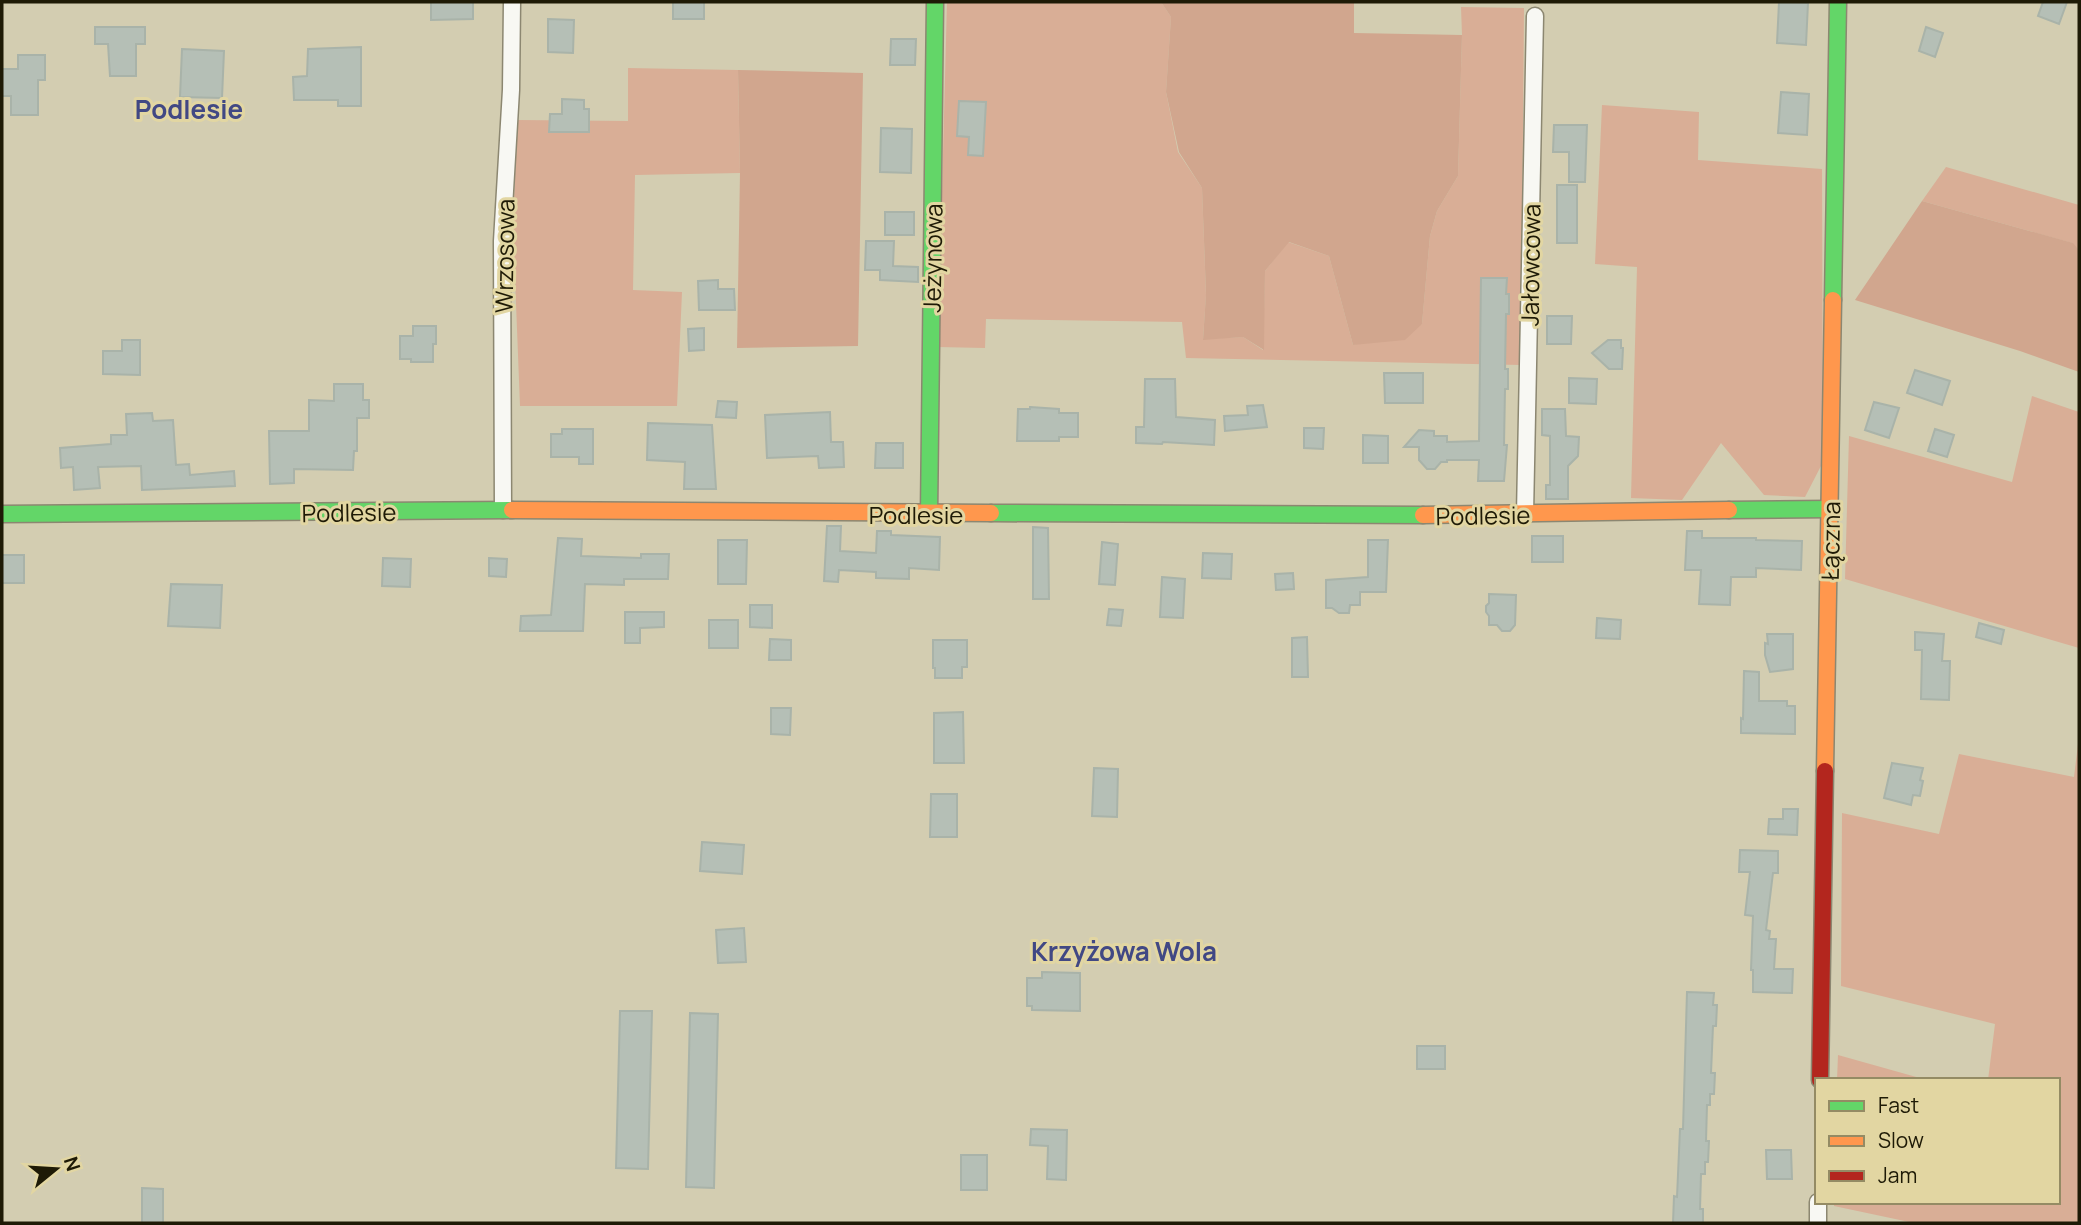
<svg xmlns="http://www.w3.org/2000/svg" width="2081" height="1225" viewBox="0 0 2081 1225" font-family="Manrope,sans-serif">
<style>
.green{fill:#d9ae96}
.forest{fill:#d1a68e}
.building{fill:#b5bfb6;stroke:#a9b3a9;stroke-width:2}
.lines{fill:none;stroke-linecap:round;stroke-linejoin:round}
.street-casing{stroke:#8c8771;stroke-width:19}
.fast-casing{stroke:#8c8771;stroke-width:19}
.slow-casing{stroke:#8c8771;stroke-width:19}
.jam-casing{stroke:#8c8771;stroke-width:19}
.street{stroke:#f8f8f3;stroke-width:16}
.fast{stroke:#63d668;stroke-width:16}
.slow{stroke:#ff974d;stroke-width:16}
.jam{stroke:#b3261e;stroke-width:16}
.labels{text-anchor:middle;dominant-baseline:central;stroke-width:6;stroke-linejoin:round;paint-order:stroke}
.street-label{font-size:24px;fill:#1e1a06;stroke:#e2d6a2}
.neighbourhood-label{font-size:26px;font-weight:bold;fill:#414884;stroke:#e2d6a2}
</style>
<rect width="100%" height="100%" fill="#d3cdb1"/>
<path class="green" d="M947,2H1161L1171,17L1166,92L1178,152L1202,188L1206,295L1203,339L1243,337L1263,350L1265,271L1288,242L1329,256L1353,345L1422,324L1430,236L1437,211L1458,176L1462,35L1461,7L1524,8L1521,365L1186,358L1182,322L986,319L985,348L938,347Z
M628,68L738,70L740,173L635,175L633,290L682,292L677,406H520L513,226L517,120L628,121Z
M1602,105L1699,112L1698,160L1822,169L1823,462L1805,497L1764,495L1721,443L1682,500L1631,498L1637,267L1595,264Z
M1946,167L2079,205V250L2072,243L1922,201Z
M2032,396L2079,412V648L1845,579L1849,436L2012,482Z
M2079,736V1223H1914L1834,1206V1202H2058V1080H1988L1995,1024L1841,986L1842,813L1939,834L1959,754L2074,777Z
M1838,1055L1927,1080H1837Z"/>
<path class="forest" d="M1161,2H1354V33L1462,35L1458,176L1437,211L1430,236L1422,324L1405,340L1353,345L1329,256L1289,242L1265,271L1264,350L1243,337L1203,340L1206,294L1202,188L1179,152L1166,92L1171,17Z
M738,70L863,73L858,346L737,348L740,173Z
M1922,201L2073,243L2079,250V372L2020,351L1855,300Z"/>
<path class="building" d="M431,2H473V19L431,20Z
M673,2H704V19H673Z
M1779,2L1808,3L1806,45L1777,43Z
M2043,2H2067L2059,24L2038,16Z
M548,19L574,20L573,53L548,52Z
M95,27H145V44H136V76H110L108,44H95Z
M1926,27L1943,33L1935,57L1919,51Z
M891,39H916L915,65H890Z
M361,47V106H338V100H294L293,77L307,76L308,49Z
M182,49L224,51L222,98L180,97Z
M18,55H45V80H38V115H11V96H2V69H18Z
M1781,92L1809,94L1807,135L1778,133Z
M562,99L584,100V109H589V132H549L550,114H562Z
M959,101L986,102L983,156L968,155L969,137L957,136Z
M1554,125H1587L1585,182H1569V152H1553Z
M881,128L912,129L911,173L880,172Z
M1557,185H1577V243H1557Z
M885,212H914V235H885Z
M866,241H894L893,266L918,267V282L880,280V270H865Z
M1481,278H1507L1506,294H1509V314H1506L1505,369H1508V389H1505L1504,445H1507L1504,481H1478L1479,460H1447V462H1441L1435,469H1427L1419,460V447H1404L1419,430L1434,431V436H1447V442L1479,441Z
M718,280V289H734L735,310H699L698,281Z
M1547,316H1572L1571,344H1547Z
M413,326H436V344H433V362H411V359H400V336H413Z
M704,328V350L689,351L688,329Z
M122,340H140V375L103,374V351H122Z
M1608,340H1621V348H1623L1622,369H1609L1592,353Z
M1915,370L1950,381L1942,405L1907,393Z
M1384,373H1423V403H1385Z
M1569,378L1597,379L1596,404L1569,403Z
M1145,379H1175L1176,417L1215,420L1214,445L1163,442L1162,444L1136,443V427H1144Z
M334,384H363V400H369V418H357V451H354L353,470L294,469V483L270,484L269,431H309V400L334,401Z
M718,401L737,402L736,418L716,417Z
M1874,402L1899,408L1889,438L1865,430Z
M1263,405L1267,427L1225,431L1224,416L1248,415L1247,406Z
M1030,407L1059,409V413H1078V437H1059V441H1017L1018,409H1030Z
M1542,409H1565L1566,436L1579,437L1578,456L1568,466V499H1546V485H1550V436L1542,435Z
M830,412L831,442H843L844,467L819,468L818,456L767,458L765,415Z
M152,413L153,421L173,420L176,465L189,464L190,475L234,471L235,486L142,490L141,466L98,467L100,488L74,490L73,467L61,468L60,448L111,444V435H127L126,414Z
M648,423L712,425L716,489H684L685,462L647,460Z
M1304,428H1324L1323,449L1304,448Z
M562,429H593V464H579V457H551V434H562Z
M1935,429L1954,435L1947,457L1928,451Z
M1363,435L1388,436V463H1363Z
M876,443H903V468H875Z
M827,526H841L840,551L876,553L877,531H891V535L940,537L939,570L909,568V579L876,578V572L839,570L838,582L824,581Z
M1033,527L1048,528L1049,599H1033Z
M1687,531H1702V538H1756V540L1802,541L1801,570L1756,568V577H1731L1730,605L1699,604L1701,570H1685Z
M1532,536H1563V562H1532Z
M558,538L582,539L581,556L641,558V554H669L668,579H624V585L585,584L583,631H520L521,616L551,615Z
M718,540H747L746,584H718Z
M1368,540H1388L1386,592H1360V605H1350L1349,613H1339L1332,608H1326V580L1368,577Z
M1102,542L1118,544L1115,585L1099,584Z
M1203,553L1232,554L1231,579L1202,578Z
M2,555H24V583H2Z
M383,558L411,559L410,587L382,586Z
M489,558L507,559L506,577L489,576Z
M1293,573L1294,589L1276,590L1275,574Z
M1162,577L1185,579L1183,618L1160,617Z
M171,584L222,585L220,628L168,626Z
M1489,594L1516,595L1515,625L1510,631H1502L1497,625H1489V616L1486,612V606L1489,603Z
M750,605H772V628L750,627Z
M1109,609L1123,610L1121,626L1107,625Z
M625,612H664V627L640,628V643H625Z
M1597,618L1621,620L1620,639L1596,638Z
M709,620H738V648H709Z
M1979,623L2004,630L2001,644L1976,637Z
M1915,632L1944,634L1942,661H1950L1949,700L1921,699L1922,650H1915Z
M1767,634H1793V669L1770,672L1765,655V643L1768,644Z
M1307,637L1308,677H1292V638Z
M770,639L791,640V660H769Z
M933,640H967V667H962V678H935V668H933Z
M1744,671L1759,672V701H1787V706H1795V734L1741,733V718L1743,719Z
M771,708H791L790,735L771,734Z
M963,712L964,763H934V713Z
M1892,763L1923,768L1920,780L1923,781L1920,796L1913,795L1911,805L1884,798Z
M1094,768L1118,769L1117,817L1092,816Z
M931,794H957V837H930Z
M1783,809H1798L1797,835L1768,834L1769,819H1783Z
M702,842L744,845L742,874L700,871Z
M1740,850L1778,851V873H1773L1766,930L1770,931L1769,939H1776L1774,969H1793L1792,993L1753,992V970H1751L1753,916L1745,915L1750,872H1739Z
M744,928L746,962L718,963L716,930Z
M1042,972L1080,973V1011L1032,1010V1006H1027V978H1042Z
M1687,992L1714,993L1713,1005H1717L1716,1026H1713L1711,1073H1715L1714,1094H1710V1105H1707L1706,1141H1709L1708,1162H1705V1174H1701L1700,1209H1703V1223H1673L1674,1196L1677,1197L1680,1129H1683Z
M620,1011H652L648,1169L616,1168Z
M690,1013L718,1014L714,1188L686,1187Z
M1417,1046H1445V1069H1417Z
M1031,1129L1067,1130L1066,1180L1047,1179L1048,1146L1030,1145Z
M1766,1150H1791L1792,1179H1767Z
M961,1155H987V1190H961Z
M142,1188L163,1189V1223H142Z"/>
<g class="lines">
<defs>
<path id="street" d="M503,510L502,241L511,90L512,2
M1525,514L1535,16
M1818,1223V1202"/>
<path id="fast" d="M1833,300L1838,2
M1729,510L1831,509
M991,513L1423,515
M2,514L512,510
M929,514L935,2"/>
<path id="slow" d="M512,510L991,513
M1423,515L1729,510
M1825,771L1833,300"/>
<path id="jam" d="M1820,1080L1825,771"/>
</defs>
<use href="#street" class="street-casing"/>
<use href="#fast" class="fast-casing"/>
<use href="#slow" class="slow-casing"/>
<use href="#jam" class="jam-casing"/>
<use href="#street" class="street"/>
<use href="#fast" class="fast"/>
<use href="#slow" class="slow"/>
<use href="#jam" class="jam"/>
</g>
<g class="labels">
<g class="street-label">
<text transform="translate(504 256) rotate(-89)">Wrzosowa</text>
<text transform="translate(932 258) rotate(-89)">Jeżynowa</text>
<text transform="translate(1530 265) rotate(-89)">Jałowcowa</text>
<text transform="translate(349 512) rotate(-1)">Podlesie</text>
<text x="916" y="514">Podlesie</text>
<text transform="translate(1483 515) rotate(-1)">Podlesie</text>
<text transform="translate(1830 541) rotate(-89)">Łączna</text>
</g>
<g class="neighbourhood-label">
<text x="189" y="109">Podlesie</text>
<text x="1124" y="951">Krzyżowa Wola</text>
</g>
</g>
<rect width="2081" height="1225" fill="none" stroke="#1e1a06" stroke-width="7"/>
<rect x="1815" y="1078" width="245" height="126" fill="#e2d6a2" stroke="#948b64" stroke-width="2"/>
<rect x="1829" y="1101" width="35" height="10" fill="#63d668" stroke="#948b64" stroke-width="2"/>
<text x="1878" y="1113" font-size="21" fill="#1e1a06">Fast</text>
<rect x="1829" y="1136" width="35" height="10" fill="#ff974d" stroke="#948b64" stroke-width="2"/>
<text x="1878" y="1148" font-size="21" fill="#1e1a06">Slow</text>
<rect x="1829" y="1171" width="35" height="10" fill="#b3261e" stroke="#948b64" stroke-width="2"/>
<text x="1878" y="1183" font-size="21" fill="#1e1a06">Jam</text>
<g transform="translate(56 1169) rotate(72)" stroke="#e2d6a2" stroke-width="5" paint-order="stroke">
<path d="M0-5L12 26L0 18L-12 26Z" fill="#1e1a06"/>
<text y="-10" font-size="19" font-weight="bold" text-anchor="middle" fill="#1e1a06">N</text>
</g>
</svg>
